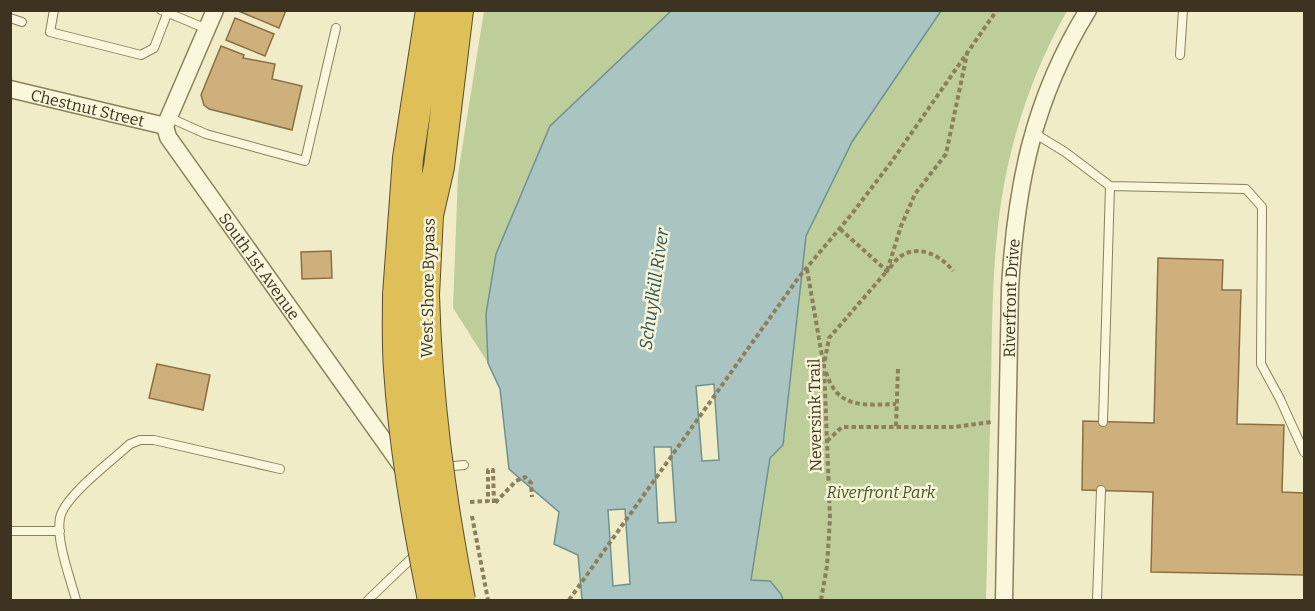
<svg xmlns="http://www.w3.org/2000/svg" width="1315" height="611" viewBox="0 0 1315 611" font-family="Bitter,serif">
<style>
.green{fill:#bdce9b}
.water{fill:#a9c4c1;stroke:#6f9291;stroke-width:1.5;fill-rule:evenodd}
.building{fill:#ceb07d;stroke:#8c6f41;stroke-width:1.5}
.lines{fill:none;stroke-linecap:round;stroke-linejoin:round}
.lane-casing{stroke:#8c805c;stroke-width:10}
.street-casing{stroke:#8c805c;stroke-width:19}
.highway-casing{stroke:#5a4d30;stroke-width:32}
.path{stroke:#8c805c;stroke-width:4;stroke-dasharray:4.5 3;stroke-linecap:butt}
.lane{stroke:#faf7dc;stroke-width:8}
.street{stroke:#faf7dc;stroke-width:16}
.highway{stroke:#dfc058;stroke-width:30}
.highway-bridge-casing{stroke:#5a4d30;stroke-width:32;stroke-linecap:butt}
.highway-bridge{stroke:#dfc058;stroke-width:30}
.labels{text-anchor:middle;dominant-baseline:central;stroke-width:5;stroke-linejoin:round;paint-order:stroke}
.street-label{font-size:16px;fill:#3c3420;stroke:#f7f4d8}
.park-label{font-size:16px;font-style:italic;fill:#415926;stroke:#f7f4d8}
.water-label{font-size:18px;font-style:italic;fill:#2f565c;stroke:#f7f4d8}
</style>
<rect width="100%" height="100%" fill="#f0ecc8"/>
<path class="green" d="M484,11H671L550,126L486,314L488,363L453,308L458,174Z
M941,11H1067C1030,76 1006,151 998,226C992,279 992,333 991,386C989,457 988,529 986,600H783L781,594L751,581L770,458L783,445L806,236L852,143Z"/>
<path class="water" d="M671,11H941L852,142L806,236L783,445L770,458L751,580L770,581L781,594L783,600H582L578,555L554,544L559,512L509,469L500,389L488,363L486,314L496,254L550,126ZM714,384L719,460L702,461L696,386ZM654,447H671L676,522L658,523ZM625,509L630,584L613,586L608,510Z"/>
<path class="building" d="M236,10H286L279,28Z
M235,18L274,34L265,56L226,40Z
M221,46L244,55L243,58L275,64L272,79L302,86L292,130L209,109L204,105L201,95Z
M331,251L332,278L302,279L301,252Z
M1158,258L1223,260L1222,290H1241L1237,424L1284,425L1282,492L1304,493V575L1151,572L1153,492L1082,490L1083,421L1154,423Z
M157,364L210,375L203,410L149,398Z"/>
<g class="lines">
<defs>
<path id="lane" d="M54,10L50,32L141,55L154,48L167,14
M161,10L207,29
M10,18L22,22
M1180,55L1183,10
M168,117L206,134L305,161L336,28
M1034,133L1065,152L1110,186L1246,189L1262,207L1261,364L1280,399L1304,452
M1103,422L1110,186
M444,467L464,465
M10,531H60
M76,600C70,577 56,542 60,518C64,496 113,460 130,444L140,440H154L280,469
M368,600L417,553
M1097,600L1101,490"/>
<g id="street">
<path id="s1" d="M215,10L165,126L168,137L404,469"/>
<path id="s2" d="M10,89L165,126"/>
<path id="s3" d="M1004,600L1010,288C1016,185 1033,99 1088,10"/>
</g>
<path id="highway" d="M398,295L408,158L431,10
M424,295L428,215L439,167L458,10"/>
</defs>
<use href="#lane" class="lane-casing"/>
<use href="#street" class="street-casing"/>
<use href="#highway" class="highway-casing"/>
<path class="path" d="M840,229L887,271C891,267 896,259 901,256C919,244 942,256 953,271
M807,269L823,362
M826,372C837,409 863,405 896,404
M896,426L898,368
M827,441L842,427H954L991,422
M470,502L488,501V470H493L494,504L516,481L525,477L531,483L532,497
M472,516L488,600
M569,600L799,277L851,215L892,161L997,10
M821,600L827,566L830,518L824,365L829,338L887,271L901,226L915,194L946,154L967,54"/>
<use href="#lane" class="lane"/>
<use href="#street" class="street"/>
<use href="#highway" class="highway"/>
<defs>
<path id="highway-bridge" d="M398,295C398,319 397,344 399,369C404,446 418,524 433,600
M424,295C427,401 440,496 460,600"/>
</defs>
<use href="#highway-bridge" class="highway-bridge-casing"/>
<use href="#highway-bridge" class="highway-bridge"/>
</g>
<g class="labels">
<g class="street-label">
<text stroke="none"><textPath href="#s2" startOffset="80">Chestnut Street</textPath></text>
<text stroke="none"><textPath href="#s1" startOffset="296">South 1st Avenue</textPath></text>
<text transform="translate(428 288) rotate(-89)">West Shore Bypass</text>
<text stroke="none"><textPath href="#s3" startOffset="302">Riverfront Drive</textPath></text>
<text transform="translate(815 415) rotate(-91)">Neversink Trail</text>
</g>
<g class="park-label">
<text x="881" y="492">Riverfront Park</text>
</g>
<g class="water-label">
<text transform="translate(654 289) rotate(-82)">Schuylkill River</text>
</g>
</g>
<rect width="1315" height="611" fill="none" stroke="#3c3420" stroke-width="24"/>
</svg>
